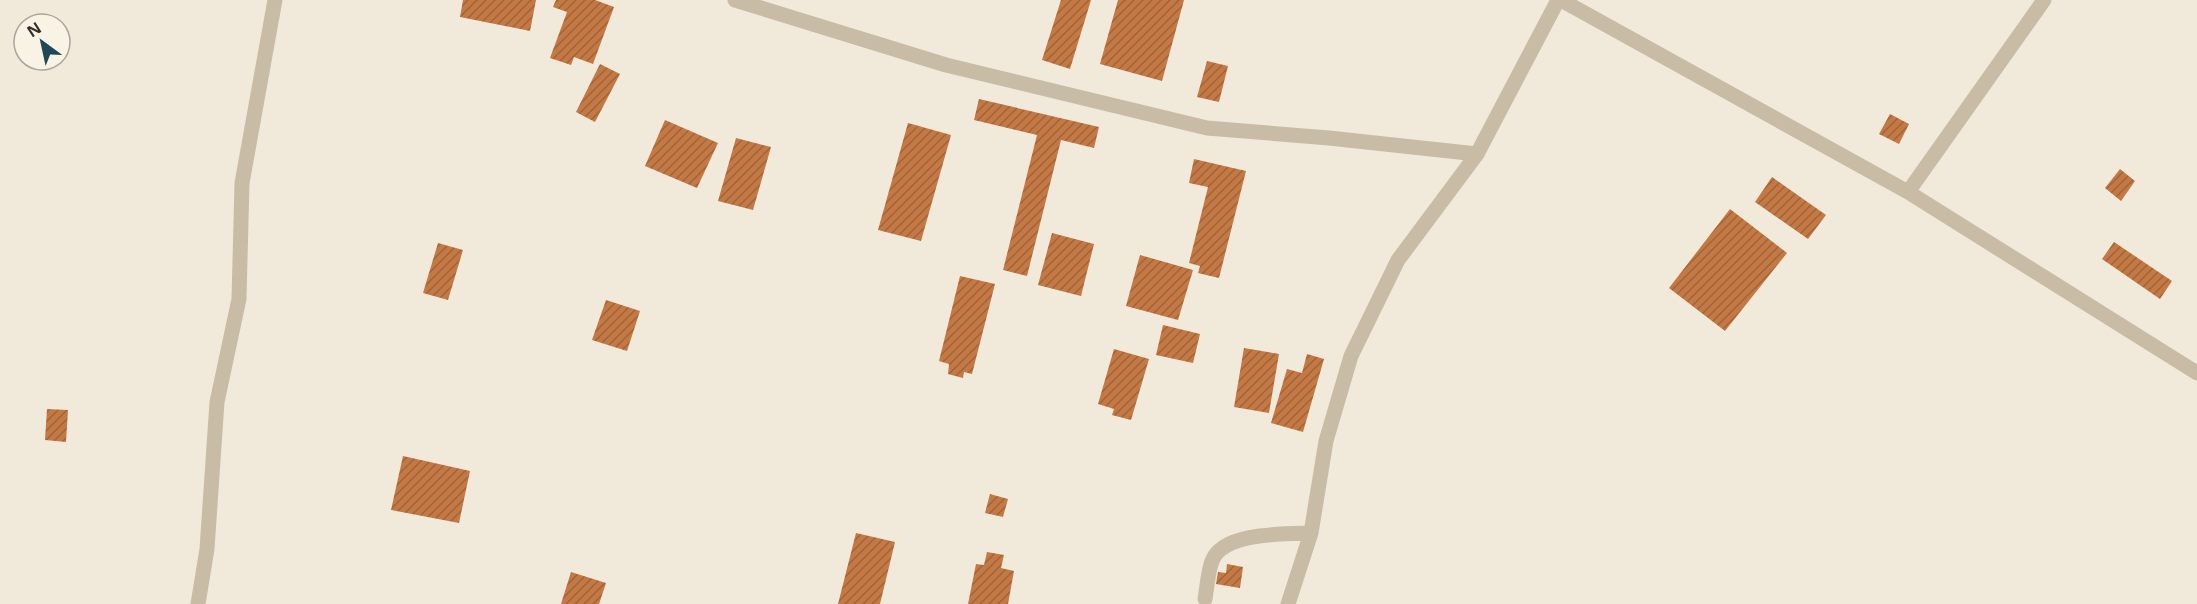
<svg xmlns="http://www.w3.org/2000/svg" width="2197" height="604" viewBox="0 0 2197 604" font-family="'Noto Sans',sans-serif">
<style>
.building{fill:url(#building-hatch)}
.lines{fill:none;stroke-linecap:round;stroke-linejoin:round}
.minor{stroke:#c9bca6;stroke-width:15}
</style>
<defs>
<pattern id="building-hatch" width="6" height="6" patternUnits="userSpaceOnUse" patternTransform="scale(1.5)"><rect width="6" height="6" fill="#c47945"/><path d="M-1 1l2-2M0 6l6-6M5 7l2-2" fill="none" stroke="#a0643a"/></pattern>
</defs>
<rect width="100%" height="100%" fill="#f1eada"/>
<path class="building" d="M463,0H536L530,31L460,17Z
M556,0H595L614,7L593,64L574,57L571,65L550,58L567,12L553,7Z
M1061,0H1091L1070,69L1042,60Z
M1118,0H1184L1162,81L1100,64Z
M1207,61L1228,66L1219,102L1197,97Z
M600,64L620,74L595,122L576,112Z
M979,99L1099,127L1094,148L1061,140L1027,276L1003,270L1037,135L974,120Z
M1890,114L1909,124L1899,144L1879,134Z
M665,120L718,143L697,188L645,166Z
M908,123L951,135L921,241L878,230Z
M736,138L771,147L753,210L718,201Z
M1194,159L1246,171L1219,278L1198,273L1200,266L1189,263L1208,187L1189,183Z
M2120,169L2135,181L2121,201L2105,188Z
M1772,177L1826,215L1808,239L1755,202Z
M1730,209L1787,253L1725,331L1669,288Z
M1052,233L1094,244L1081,296L1038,285Z
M2114,242L2172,281L2160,299L2102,259Z
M438,243L463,250L448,300L423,293Z
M1140,255L1193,270L1178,320L1126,306Z
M960,276L995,284L972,374L964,372L963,378L948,374L949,364L939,361Z
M606,300L640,311L627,351L592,340Z
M1163,325L1200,334L1193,363L1156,355Z
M1244,348L1279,354L1269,413L1234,407Z
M1114,349L1149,359L1131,420L1112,415L1114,409L1098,404Z
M1307,354L1324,359L1303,432L1271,423L1287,369L1302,373Z
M47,409L68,410L66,442L45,440Z
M403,456L470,471L459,523L391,510Z
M990,494L1008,499L1003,517L985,513Z
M856,533L895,542L880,604H838Z
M987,552L1004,555L1001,568L1014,571L1008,604H968L976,564L984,565Z
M1227,564L1243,567L1240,588L1216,584L1218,572L1226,573Z
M571,572L606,583L599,604H561Z"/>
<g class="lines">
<path class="minor" d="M735,0L946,65L1207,128L1329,138L1477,154
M1561,0L1908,192L2197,373
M1908,192L2044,0
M1205,599C1207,587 1208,572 1212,561C1223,532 1284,534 1311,533
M198,604L207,549L217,402L239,299L242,183L275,0
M1288,604L1311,533L1326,441L1351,356L1398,260L1477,154L1558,0"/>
</g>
<g transform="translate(42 42) rotate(327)"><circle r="28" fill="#f9f3e6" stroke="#aba49a" stroke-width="1.5"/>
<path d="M0-4.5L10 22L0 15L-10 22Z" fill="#1d4855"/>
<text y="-9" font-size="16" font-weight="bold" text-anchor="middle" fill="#352d27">N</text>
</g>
</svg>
